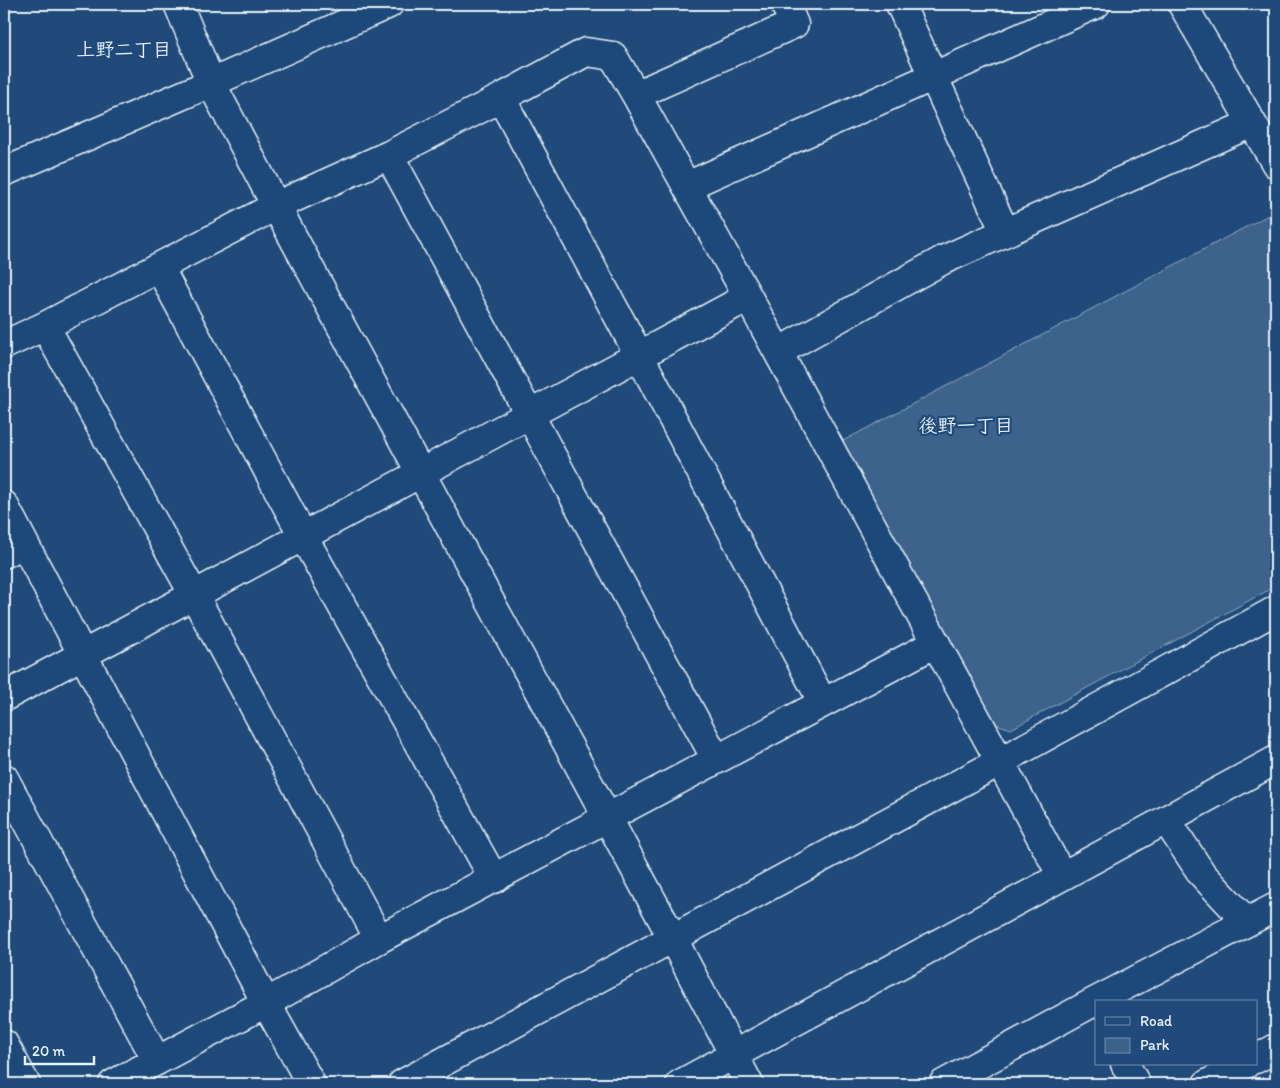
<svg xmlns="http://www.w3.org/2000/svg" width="1280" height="1088" viewBox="0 0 1280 1088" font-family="Itim,'Klee One',sans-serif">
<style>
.green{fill:#3c628c;stroke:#92aac2}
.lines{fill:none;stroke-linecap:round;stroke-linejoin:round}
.minor-casing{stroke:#e8f1f8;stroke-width:31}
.minor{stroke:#1f4a7a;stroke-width:28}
.labels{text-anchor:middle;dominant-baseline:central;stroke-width:4.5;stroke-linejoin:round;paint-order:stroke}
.neighbourhood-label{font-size:19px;font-weight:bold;fill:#e8f1f8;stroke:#1f4a7a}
</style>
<rect width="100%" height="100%" fill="#1f4a7a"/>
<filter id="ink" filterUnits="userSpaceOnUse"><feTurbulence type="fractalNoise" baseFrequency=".02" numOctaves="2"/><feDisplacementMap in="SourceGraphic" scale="10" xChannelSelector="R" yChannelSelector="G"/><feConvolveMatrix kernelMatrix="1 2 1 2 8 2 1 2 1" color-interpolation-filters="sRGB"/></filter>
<g filter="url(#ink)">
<path class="green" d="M1276,211V586L1011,729L996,724L841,442Z"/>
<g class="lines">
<defs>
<path id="minor" d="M178,4L211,83L276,206L607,817L673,939L749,1084
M900,4L1005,232
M1182,4L1276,164
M636,95L794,24L785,4
M501,98L639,355L823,703
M389,155L716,759
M4,172L211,83L389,4
M687,186L1096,4
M159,267L303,536L494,879
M45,326L194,595L379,939
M4,345L45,326L276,206L389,155L501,98L586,52L613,56L636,95L748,297L1062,876
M778,352L943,260L1252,123
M4,505L266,1003L311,1084
M4,554L24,543
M4,697L748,297
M4,778L157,1061
M1167,821L1202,874L1247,922
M4,1044L26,1084
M1256,1059L1276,1048
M1125,1064L1136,1084
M113,1084L266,1003L379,939L936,643
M402,1084L1001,761L1276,610
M680,1084L1276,760
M943,1084L1092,1003L1276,907
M1207,1084L1246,1064"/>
</defs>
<use href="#minor" class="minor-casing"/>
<use href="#minor" class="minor"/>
</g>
</g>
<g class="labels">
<g class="neighbourhood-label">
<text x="124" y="49">上野二丁目</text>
<text x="966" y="425">後野一丁目</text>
</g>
</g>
<rect width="1280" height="1088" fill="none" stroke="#1f4a7a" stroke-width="20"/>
<rect x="10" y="10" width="1260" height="1068" fill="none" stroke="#e8f1f8" stroke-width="2" filter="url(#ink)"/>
<rect x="1095" y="1000" width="162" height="65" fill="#1f4a7a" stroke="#6f8dac"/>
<rect x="1105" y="1017" width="25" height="8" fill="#1f4a7a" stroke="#6f8dac"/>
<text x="1140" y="1026" font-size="15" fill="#e8f1f8">Road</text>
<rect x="1105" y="1038" width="25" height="15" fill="#3c628c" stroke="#6f8dac"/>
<text x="1140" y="1050" font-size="15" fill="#e8f1f8">Park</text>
<path d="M25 1056v8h69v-8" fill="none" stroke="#e8f1f8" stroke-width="2.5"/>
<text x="32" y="1056" font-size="15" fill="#e8f1f8" stroke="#1f4a7a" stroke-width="4" paint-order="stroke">20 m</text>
</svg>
